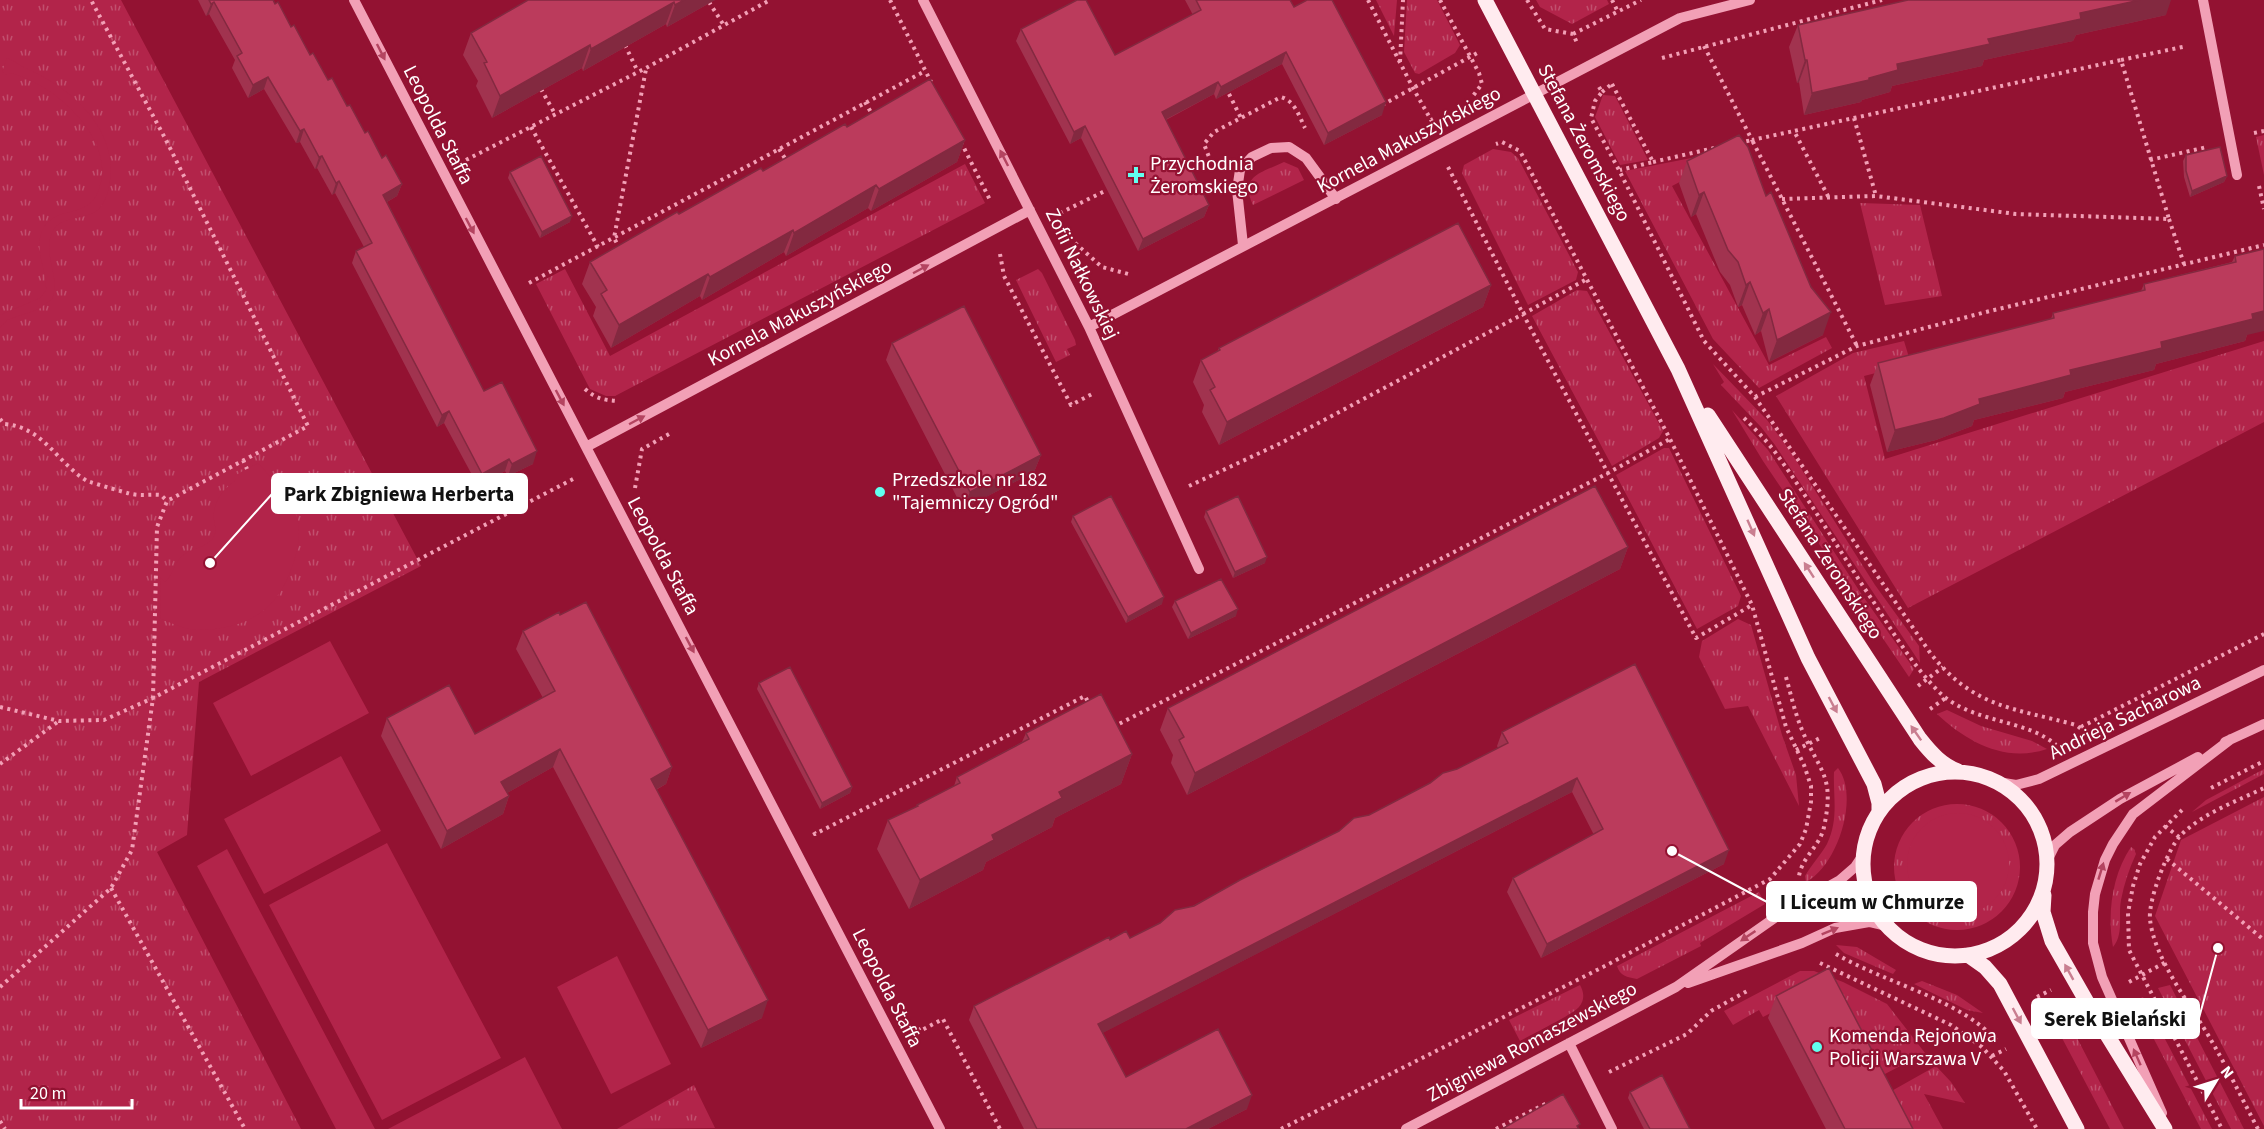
<svg xmlns="http://www.w3.org/2000/svg" width="2264" height="1129" viewBox="0 0 2264 1129" font-family="'Source Sans 3',sans-serif">
<style>
.grass{fill:url(#grass-tufts)}
.garden{fill:#b2244a}
.lines{fill:none;stroke-linecap:round;stroke-linejoin:round}
.path{stroke:#f2a0b6;stroke-width:4;stroke-dasharray:3 4.5;stroke-linecap:butt}
.minor{stroke:#f2a0b6;stroke-width:10}
.major{stroke:#ffebef;stroke-width:15}
.wall{fill:#a1334f}
.shaded-wall{fill:#832940}
.building{fill:#bb3b5c;stroke:#832940;stroke-width:1.5}
.oneway{fill:#b44460}
.oneway2{fill:#c97e90}
.poi-dot{fill:#61ffef;stroke:#931232;stroke-width:2}
.labels{text-anchor:middle;dominant-baseline:central;stroke-width:4.5;stroke-linejoin:round;paint-order:stroke}
.street-label{font-size:20px;fill:#fff;stroke:#931232}
.poi-label{font-size:20px;fill:#fff;stroke:#931232;text-anchor:start}
.leader{fill:none;stroke:#fff;stroke-width:2}
.callout-dot{fill:#fff;stroke:#931232;stroke-width:2}
.callout{fill:#fff;stroke:#fff;stroke-width:2}
.callout-label{font-size:21px;text-anchor:middle;font-weight:bold;fill:#111}
</style>
<defs>
<pattern id="grass-tufts" width="24" height="20" patternUnits="userSpaceOnUse" patternTransform="scale(1.5)"><rect width="24" height="20" fill="#b2244a"/><path d="M3 7l-1-3M5 7V3M7 7l1-3M15 17l-1-3M17 17v-4M19 17l1-3" fill="none" stroke="#c1506e"/></pattern>
</defs>
<rect width="100%" height="100%" fill="#931232"/>
<path class="grass" d="M0,0H121L421,566L199,682L187,835L157,852L301,1129H0Z
M1376,0H1397L1394,36Z
M1407,0H1437L1460,45L1455,53L1419,74L1415,73L1404,52Z
M1536,0H1607L1609,4L1572,24L1540,7Z
M1603,95L1615,96L1648,160L1620,165L1595,117Z
M2264,135V175L2256,137Z
M1493,149L1511,152L1518,158L1578,272L1576,280L1528,305L1462,173L1464,165Z
M1732,150L1733,154L1672,186L1769,365L1826,337L1832,348L1759,388L1713,339L1625,171Z
M1284,162L1298,168L1304,180L1253,205C1239,176 1261,173 1284,162Z
M965,164L985,203L615,396H606L590,389L536,284L565,269L610,356Z
M1860,203L1920,205L1942,296L1885,305Z
M1038,269L1042,273L1075,340L1076,345L1067,349L1070,355L1056,362L1016,280Z
M1577,290L1587,291L1663,431L1659,438L1612,466L1532,316Z
M1904,341L1911,364L1864,376L1885,459L2264,341V422L1908,608L1776,396L1853,353Z
M1713,364L1767,420L1790,451L1875,585L1919,646L1920,663L1775,445L1761,427L1721,385L1724,382Z
M1732,410L1768,450L1862,595L1914,669L1909,677L1763,461Z
M1664,448H1669L1741,596L1738,606L1697,629L1616,475Z
M1738,619L1751,625L1782,735L1796,775L1799,806L1748,706L1725,709L1699,657L1702,641Z
M1947,710L1981,726L2032,741L2047,749C2005,763 1967,742 1937,714Z
M1838,768C1860,797 1837,866 1806,882L1805,876C1811,865 1821,855 1827,844C1839,819 1833,797 1834,772Z
M2264,769V774L2192,812L2206,800Z
M2264,797V1126L2155,916L2181,840Z
M1894 867a63 63 0 1 1 126 0a63 63 0 1 1-126 0Z
M2131,847L2134,849L2136,854C2129,869 2124,884 2121,900C2118,916 2124,934 2113,947C2107,914 2112,875 2131,847Z
M1759,892L1765,904L1700,943L1701,946L1637,979C1627,977 1620,976 1617,966Z
M1836,945L1857,947L1896,970L1893,974L1844,953Z
M1800,971H1814L1843,982L1887,1004L1925,1053L1883,1075L1827,984L1763,1017L1759,1010L1733,1025L1724,1011Z
M1922,981L1957,995L1983,1013L1967,1010L1914,984Z
M1580,985C1584,992 1585,1000 1579,1007C1572,1015 1532,1034 1520,1041L1509,1020Z
M2170,985L2244,1129H2231L2158,988Z
M2143,997L2212,1129H2201L2134,1001Z
M2073,1032H2074L2124,1129H2110L2062,1038Z
M1936,1066L1951,1082L1965,1103L1924,1094L1943,1129H1896L1888,1093Z
M694,1085L715,1128L617,1129Z"/>
<path class="garden" d="M7,58C13,60 18,64 25,68C70,87 117,127 110,180C109,189 106,202 99,209C85,222 60,214 52,233C42,255 61,275 52,299L39,309L7,320L0,328V315L40,298L46,290C47,271 34,250 42,231C52,207 81,217 94,199C98,194 99,188 101,182C112,135 51,81 9,73L7,75L2,72Z
M258,463C272,479 288,495 296,515C302,528 298,551 293,564C278,612 245,630 196,630C185,629 171,623 161,619L160,577L165,582C172,576 174,565 180,558C189,548 205,549 213,538C217,533 215,526 214,520C212,503 223,489 236,480L234,476Z
M330,641L369,713L251,776L213,703Z
M341,756L381,831L264,894L224,819Z
M1907 864a51 51 0 1 1 102 0a51 51 0 1 1-102 0Z
M387,843L501,1058L382,1120L269,905Z
M227,849L375,1129H336L197,866Z
M617,956L671,1064L611,1094L557,987Z
M525,1057L562,1129H388Z"/>
<g class="lines">
<path class="path" d="M890,0L931,82
M1368,0L1413,88L1431,120L1433,119
M1440,0L1479,73L1482,84L1473,96
M1527,0L1545,29L1573,34L1578,45
M1612,0L1618,12
M709,2L723,24
M1573,34L1641,0
M625,45L638,72
M1704,46L1752,140L1794,131
M1662,58L1882,0
M2121,60L2187,46
M1400,62L1403,0
M1612,84L1653,162L1620,170
M1599,87L1602,92L1595,101L1591,118L1619,170L1704,341L1755,397L1931,654C1974,708 2014,708 2076,725L2084,731
M541,89L555,114
M1602,92L1613,83
M1229,94L1241,118
M865,102L873,116
M1382,105L1479,52
M1854,118L1876,196
M531,127L598,247
M2254,133L2264,131
M961,142L991,202
M1739,143L1752,140L1857,346
M779,149L788,163
M466,160L646,68L770,0
M2150,160L2207,147
M1653,162L1714,148
M1448,167L1523,314L1587,279
M1214,170L1204,144L1214,132L1281,97C1295,101 1299,116 1305,128
M2259,186L2264,209
M1782,199L1876,196L2016,214L2169,219L2121,60L1794,131L1829,198
M1060,213L1107,190
M2169,219L2184,264
M1075,243L1102,267L1132,275
M620,249L614,238L646,69
M1000,254L1004,276L1071,405L1094,393
M529,283L925,71
M585,389C596,399 604,400 619,401
M1755,397L1857,346L1986,312L2264,245
M1744,418C1755,429 1766,440 1775,452C1810,500 1840,552 1873,601C1892,631 1912,664 1937,690C1970,724 2025,718 2056,745
M0,419L4,424C44,427 56,462 87,481C90,482 129,494 132,494C142,496 151,494 161,495L167,501
M243,460L247,469
M1189,486L1281,443L1523,314L1696,638L1752,605
M635,488L642,449L669,434
M1786,677C1791,695 1795,713 1802,730C1820,773 1835,775 1824,827C1820,846 1802,857 1799,876
M1918,686L1943,667
M0,707L59,721L104,720L153,698L575,478
M1930,709L1947,697
M1113,727L1608,473L1670,439
M2081,727L2264,634
M1796,750L1820,738
M0,764L59,721
M2211,788L2264,761
M2182,810L2155,837L2140,864L2133,886L2128,913L2129,950L2222,1129
M2165,826L2179,837
M814,832L815,834L1085,696L1090,706
M2167,859L2264,940
M111,888L245,1129
M1836,954C1885,983 1960,999 1997,1041
M1820,963L1951,1025L1982,1047L2004,1071L2037,1129
M2129,982L2166,962
M0,987L111,888L132,850L153,698L157,527L167,501L308,426L166,140L91,0
M2037,997L2051,990
M2051,1024L2066,1016
M918,1028L920,1031L943,1019L1000,1129
M1992,1056L2006,1049
M1609,1072L1687,1034L1711,1011L1749,990
M0,1121L5,1129
M1281,1129L1603,967L1770,879L1800,844L1806,829L1811,802V786L1804,765L1786,727L1752,605L1670,439L1520,151L1502,142L1496,144
M1496,1129L1549,1102
M2258,1129C2242,1099 2228,1069 2211,1040C2191,1005 2154,959 2150,919C2148,900 2168,848 2181,835C2203,813 2237,801 2264,788"/>
<path class="minor" d="M354,0L940,1129
M923,0L1089,327L1199,569
M2203,0L2237,175
M1243,245L1237,190L1240,170L1252,157L1271,148L1289,147L1306,158L1336,199
M1089,327L1680,18L1750,0
M586,447L1030,210
M2225,742L2264,724
M1998,782L2016,785L2039,779L2264,670
M2047,861L2055,845L2070,832L2120,799L2198,757
M1688,983L1802,943L1835,928L1869,922L1886,926
M1569,1043L1612,1129
M2162,1113L2102,977L2093,943V912L2095,894L2105,860L2113,844L2133,814L2231,739
M1406,1129L1676,987L1786,910L1840,880L1855,867L1863,855"/>
<path class="major" d="M1485,0L1678,369L1808,658L1874,784L1879,803V812
M1708,415L1920,739C1931,753 1942,765 1958,771
M1863 864a92 92 0 1 1 184 0a92 92 0 1 1-184 0Z
M2044,895L2043,912L2052,941L2088,1004L2165,1129
M1968,955L1985,967L2000,984L2077,1129"/>
</g>
<path class="wall" d="M198,0H273L328,80L347,106L382,158L402,184L397,196L387,202L484,391L533,464L508,476L505,471L478,486L444,423L437,427L352,263L356,251L364,247L335,193L332,195L317,168L315,169L300,142L296,143L264,89L248,98L232,68L235,60L209,14L206,16Z
M528,0H715L667,27L666,24L583,71L582,68L492,118L476,86L478,81L463,55L471,33Z
M1185,0H1290L1294,7L1382,115L1324,145L1282,64L1216,99L1214,94L1166,120L1209,205L1204,217L1138,251L1081,138L1070,144L1016,41L1021,29L1115,55L1193,15Z
M2166,15L2076,35L2073,41L1984,60L1982,66L1892,86L1890,92L1862,100L1861,102L1804,115L1799,82L1797,83L1789,47L1798,25Z
M847,127L965,140L957,162L871,211L868,208L786,256L784,252L702,300L700,296L611,348L593,316L596,307L582,284L590,262Z
M2186,155L2227,176L2224,182L2190,197L2184,177L2183,161Z
M1687,161L1766,196L1823,335L1769,362L1761,331L1755,335L1742,305L1738,307L1730,285L1720,272L1696,214L1691,217L1679,183Z
M510,172L570,222L540,238L508,178Z
M2235,256L2247,335L2245,341L2156,364L2154,370L2065,392L2063,398L1974,420L1972,426L1936,440L1887,452L1870,385L1878,363L2051,319L2053,313L2141,291L2144,284L2232,262Z
M1491,285L1483,307L1219,445L1202,412L1204,405L1193,382L1201,360L1217,352L1219,348Z
M892,343L1041,455L1034,472L963,509L886,360Z
M1206,511L1265,563L1233,578L1204,517Z
M1073,516L1162,604L1126,623L1071,522Z
M1628,547L1620,569L1187,795L1171,763L1173,755L1160,730L1168,708Z
M1175,601L1236,616L1188,639L1172,607Z
M560,615L672,767L666,784L656,790L762,1018L701,1048L553,767L507,793L509,796L503,814L441,849L381,736L387,718L475,734L543,698L516,649L523,631Z
M759,683L852,787L850,793L820,809L757,689Z
M1502,732L1724,864L1541,958L1507,892L1513,878L1594,835L1572,792L1102,1033L1126,1077L1247,1109L1208,1129H1024L969,1020L974,1006L1110,940L1130,938L1339,831L1498,748L1497,746Z
M1026,733L1132,754L1121,784L1055,818L1052,827L986,862L983,870L909,909L877,849L888,820L916,807L917,805L954,786L957,777L1022,742Z
M1776,996L1913,1129H1826L1768,1018Z
M1630,1092L1690,1129H1644L1628,1098Z"/>
<path class="shaded-wall" d="M684,0H715L667,27L675,5Z
M2140,0H2171L2166,15L2076,35L2073,41L1984,60L1982,66L1892,86L1890,92L1862,100L1861,102L1804,115L1812,93L1869,78L1897,64L2080,13Z
M214,2L209,14L206,16L211,4Z
M674,2L666,24L583,71L591,49Z
M590,45L582,68L492,118L500,96Z
M1286,52L1282,64L1216,99L1221,87Z
M1805,60H1807L1799,82L1797,83Z
M268,77L264,89L248,98L253,85Z
M1218,82L1214,94L1157,124L1162,112Z
M1386,102L1382,115L1324,145L1328,133Z
M1085,126L1081,138L1070,144L1074,132Z
M304,129L300,142L296,143L300,131Z
M965,140L957,162L871,211L879,189Z
M322,156L317,168L315,169L319,157Z
M2227,176L2224,182L2190,197L2192,191Z
M339,181L335,193L332,195L336,183Z
M402,184L397,196L378,207L383,195Z
M876,185L868,208L786,256L794,233Z
M1704,192L1696,214L1691,217L1699,195Z
M1209,205L1204,217L1138,251L1143,239Z
M572,216L570,222L540,238L542,232Z
M793,230L784,252L702,300L710,277Z
M708,274L700,296L611,348L619,325Z
M1750,282L1742,305L1738,307L1746,285Z
M1491,285L1483,307L1219,445L1227,422Z
M1769,309L1761,331L1755,335L1763,313Z
M2264,311V331L2247,335L2245,341L2156,364L2154,370L2065,392L2063,398L1974,420L1972,426L1936,440L1887,452L1895,430L1979,399L2252,314Z
M1831,312L1823,335L1769,362L1777,340Z
M449,411L444,423L437,427L442,415Z
M537,451L533,464L508,476L512,464Z
M1041,455L1034,472L963,509L970,492Z
M509,459L505,471L478,486L482,474Z
M1628,547L1620,569L1187,795L1195,773Z
M1267,557L1265,563L1233,578L1235,572Z
M1164,597L1162,604L1126,623L1128,617Z
M1238,609L1236,616L1188,639L1191,633Z
M560,749L553,767L495,800L501,782Z
M1132,754L1121,784L1055,818L1052,827L986,862L983,870L909,909L920,880L1059,792Z
M672,767L666,784L644,796L651,779Z
M1577,778L1572,792L1093,1038L1098,1024Z
M852,787L850,793L820,809L822,803Z
M509,796L503,814L441,849L447,831Z
M1729,850L1724,864L1541,958L1547,944Z
M768,1000L762,1018L701,1048L708,1030Z
M1252,1095L1247,1109L1208,1129H1186Z"/>
<path class="building" d="M209,0H273L275,4L278,2L291,27L294,25L310,55L313,53L328,80L332,78L347,106L350,105L365,133L368,131L382,158L386,155L402,184L383,195L484,391L502,382L537,451L512,464L509,459L482,474L449,411L442,415L356,251L372,243L339,181L336,183L322,156L319,157L304,129L300,131L268,77L253,85L237,56L242,53L214,2L211,4Z
M528,0H684L675,5L674,2L591,49L590,45L500,96L484,63L487,62L471,33Z
M1077,0H1086L1115,55L1201,10L1196,0H1290L1294,7L1307,0H1332L1386,102L1328,133L1286,52L1221,87L1218,82L1162,112L1209,205L1143,239L1085,126L1074,132L1021,29Z
M1908,0H2140L2080,13L2081,19L1988,39L1990,44L1897,64L1898,70L1869,78V80L1812,93L1807,60H1805L1798,25Z
M930,79L965,140L879,189L876,185L794,233L793,230L710,277L708,274L619,325L601,294L607,290L590,262L677,212L679,214L761,168L763,171L845,124L847,127Z
M1739,135L1748,147L1766,196L1771,192L1811,287L1831,312L1777,340L1769,309L1763,313L1750,282L1746,285L1738,262L1728,250L1704,192L1699,195L1687,161Z
M2220,147L2227,176L2192,191L2186,171V155Z
M541,156L572,216L542,232L510,172Z
M1458,223L1491,285L1227,422L1210,390L1215,387L1201,360L1220,350L1219,348Z
M2264,249V311L2252,314L2253,319L2161,342L2162,348L2070,370L2071,375L1979,399L1980,404L1944,418L1895,430L1878,363L2054,318L2053,313L2145,290L2144,284L2236,262L2235,256Z
M964,306L1041,455L970,492L892,343Z
M1595,486L1628,547L1195,773L1179,740L1184,737L1168,708Z
M1111,496L1164,597L1128,617L1073,516Z
M1238,496L1267,557L1235,572L1206,511Z
M1221,579L1238,609L1191,633L1175,601Z
M586,602L672,767L651,779L768,1000L708,1030L560,749L501,782L509,796L447,831L387,718L449,685L475,734L555,691L523,631L559,612L560,615Z
M1635,664L1729,850L1547,944L1513,878L1603,829L1577,778L1098,1024L1126,1077L1218,1029L1252,1095L1186,1129H1037L974,1006L1109,937L1110,940L1126,931L1130,938L1160,923L1175,910L1194,906L1240,880L1339,831L1354,818L1369,815L1430,783L1443,773L1457,769L1508,743L1502,732Z
M790,667L852,787L822,803L759,683Z
M1101,694L1132,754L1059,792L1062,798L992,835L994,840L920,880L888,820L918,806L917,805L960,783L957,777L1029,739L1026,733Z
M1829,968L1913,1129H1845L1776,996Z
M1662,1075L1690,1129H1650L1630,1092Z
M1563,1094L1580,1124L1577,1126L1579,1129H1502Z"/>
<defs><path id="oneway-solid" d="M-6-.8H1V-3.2L6.5 0L1 3.2V.8H-6Z" transform="scale(1.5)"/></defs>
<g class="oneway">
<use href="#oneway-solid" transform="translate(381 52) rotate(63)"/>
<use href="#oneway-solid" transform="translate(1004 158) rotate(-117)"/>
<use href="#oneway-solid" transform="translate(470 226) rotate(62)"/>
<use href="#oneway-solid" transform="translate(921 269) rotate(-28)"/>
<use href="#oneway-solid" transform="translate(560 398) rotate(62)"/>
<use href="#oneway-solid" transform="translate(637 420) rotate(-28)"/>
<use href="#oneway-solid" transform="translate(690 645) rotate(62)"/>
<use href="#oneway-solid" transform="translate(2123 797) rotate(-31)"/>
<use href="#oneway-solid" transform="translate(2101 871) rotate(-73)"/>
<use href="#oneway-solid" transform="translate(1830 931) rotate(-22)"/>
<use href="#oneway-solid" transform="translate(1748 936) rotate(146)"/>
<use href="#oneway-solid" transform="translate(2137 1057) rotate(-114)"/>
</g>
<g class="oneway2">
<use href="#oneway-solid" transform="translate(1751 528) rotate(66)"/>
<use href="#oneway-solid" transform="translate(1809 570) rotate(-123)"/>
<use href="#oneway-solid" transform="translate(1833 705) rotate(62)"/>
<use href="#oneway-solid" transform="translate(1916 733) rotate(-125)"/>
<use href="#oneway-solid" transform="translate(2069 972) rotate(-119)"/>
<use href="#oneway-solid" transform="translate(2017 1016) rotate(62)"/>
</g>
<g class="poi-dot">
<path d="M1133 166h6v6h6v6h-6v6h-6v-6h-6v-6h6z"/>
<circle cx="880" cy="492" r="6"/>
<circle cx="1817" cy="1047" r="6"/>
</g>
<g class="labels">
<g class="street-label">
<text transform="translate(438 125) rotate(63)">Leopolda Staffa</text>
<text transform="translate(1409 140) rotate(-28)">Kornela Makuszyńskiego</text>
<text transform="translate(1584 143) rotate(62)">Stefana Żeromskiego</text>
<text transform="translate(1082 274) rotate(64)">Zofii Nałkowskiej</text>
<text transform="translate(800 313) rotate(-28)">Kornela Makuszyńskiego</text>
<text transform="translate(663 556) rotate(62)">Leopolda Staffa</text>
<text transform="translate(1830 564) rotate(57)">Stefana Żeromskiego</text>
<text transform="translate(2125 718) rotate(-26)">Andrieja Sacharowa</text>
<text transform="translate(887 988) rotate(63)">Leopolda Staffa</text>
<text transform="translate(1532 1042) rotate(-28)">Zbigniewa Romaszewskiego</text>
</g>
<g class="poi-label">
<text x="1150" y="164">Przychodnia<tspan x="1150" dy="23">Żeromskiego</tspan></text>
<text x="892" y="480">Przedszkole nr 182<tspan x="892" dy="23">"Tajemniczy Ogród"</tspan></text>
<text x="1829" y="1036">Komenda Rejonowa<tspan x="1829" dy="23">Policji Warszawa V</tspan></text>
</g>
</g>
<path class="leader" d="M210 563L272 494M1672 851L1767 902M2218 948L2199 1018"/>
<g class="callout-dot">
<circle cx="210" cy="563" r="6"/>
<circle cx="1672" cy="851" r="6"/>
<circle cx="2218" cy="948" r="6"/>
</g>
<g class="callout">
<rect x="272" y="474" width="255" height="39" rx="6"/>
<rect x="1767" y="882" width="209" height="39" rx="6"/>
<rect x="2032" y="999" width="167" height="39" rx="6"/>
</g>
<g class="callout-label">
<text x="399" y="501">Park Zbigniewa Herberta</text>
<text x="1872" y="909">I Liceum w Chmurze</text>
<text x="2115" y="1026">Serek Bielański</text>
</g>
<g transform="translate(2216 1081) rotate(52)" stroke="#931232" stroke-width="4.5" paint-order="stroke">
<path d="M0-4.5L10 22L0 15L-10 22Z" fill="#ffffff"/>
<text y="-9" font-size="16" font-weight="bold" text-anchor="middle" fill="#ffffff">N</text>
</g>
<path d="M21 1099v9h111v-9" fill="none" stroke="#ffffff" stroke-width="3"/>
<text x="30" y="1099" font-size="18" fill="#ffffff" stroke="#931232" stroke-width="4.5" paint-order="stroke">20 m</text>
</svg>
